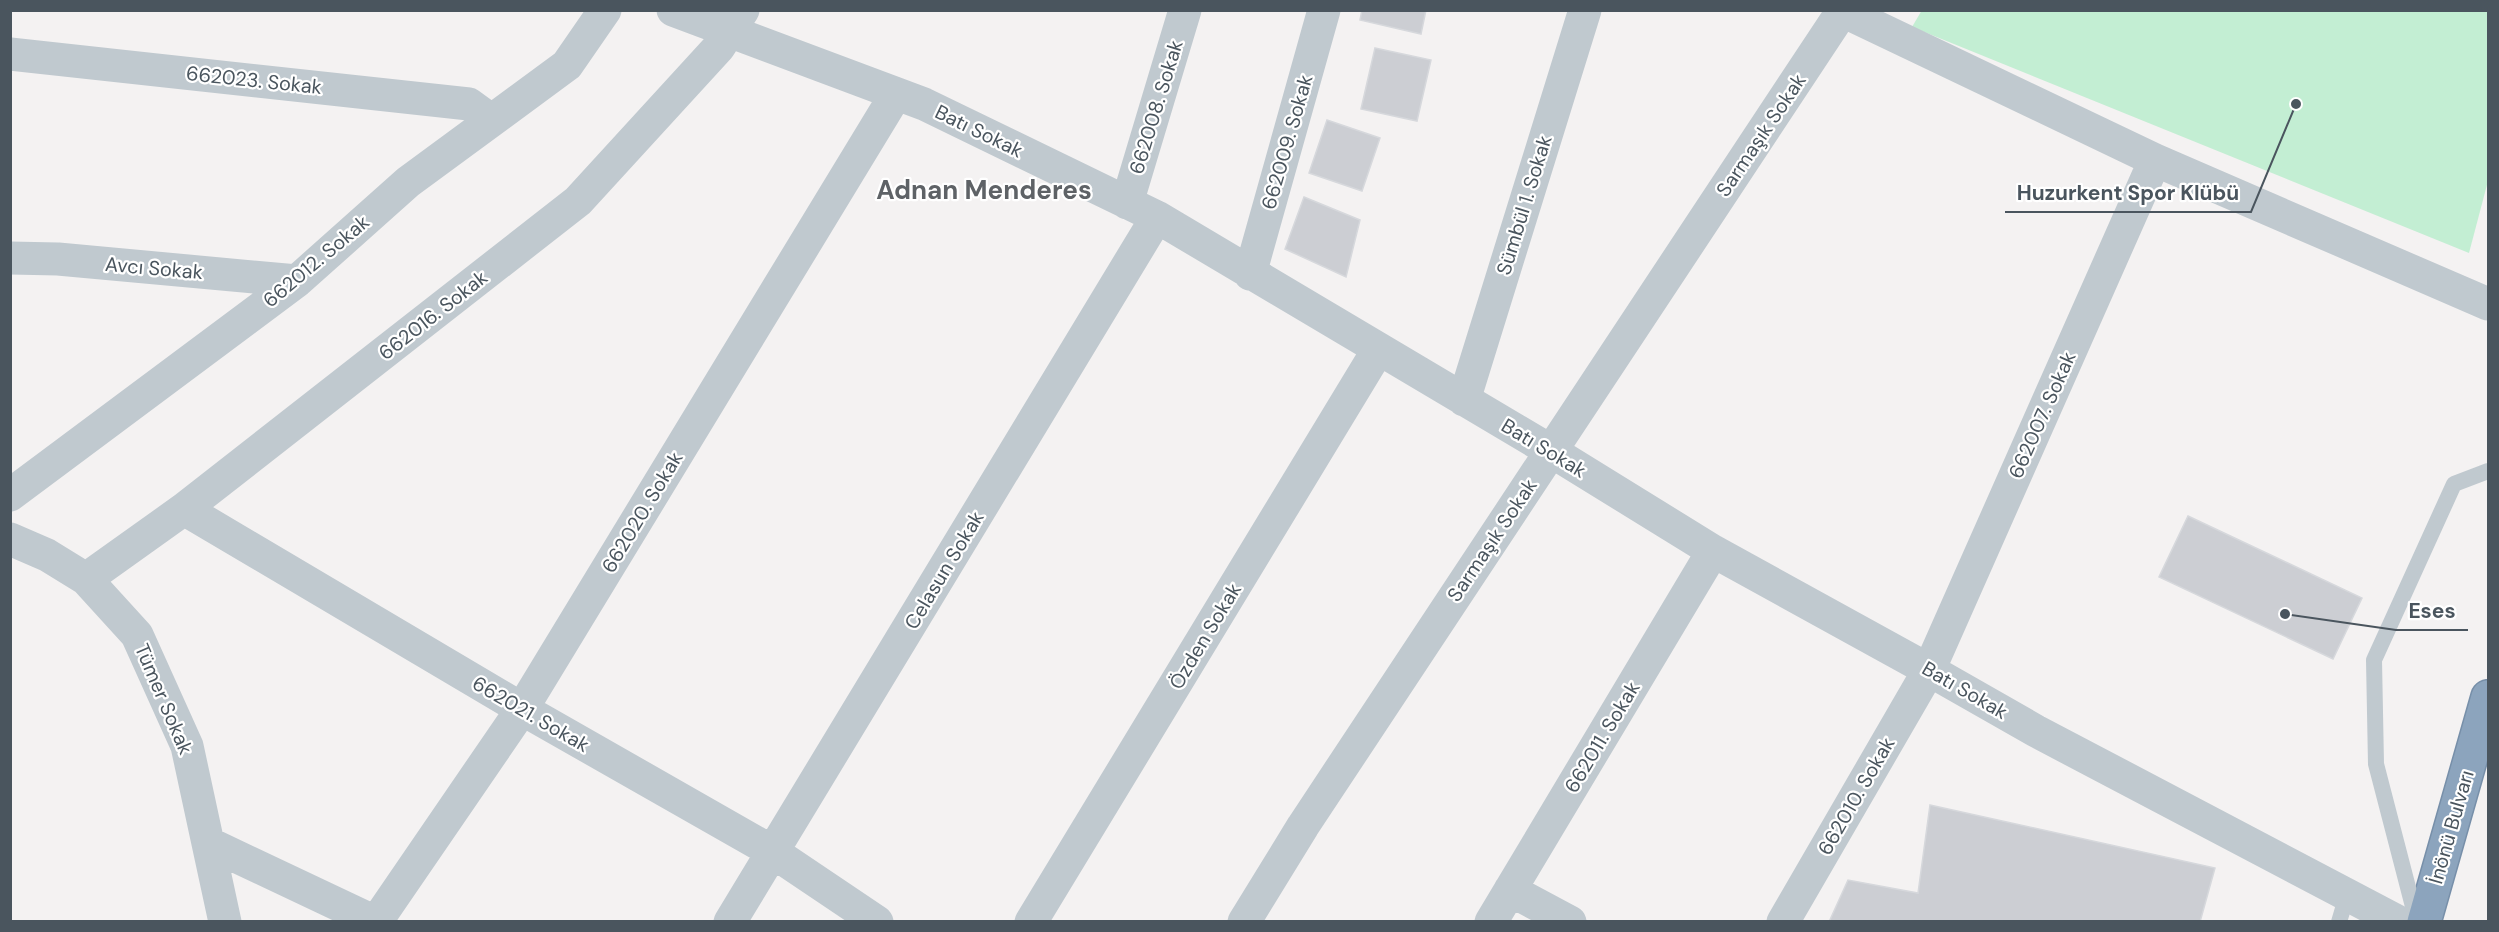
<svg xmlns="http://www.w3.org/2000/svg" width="2499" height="932" viewBox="0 0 2499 932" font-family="'DM Sans',sans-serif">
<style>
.green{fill:#c3eed3}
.building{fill:#ccced3;stroke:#d6d8dc;stroke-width:1.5}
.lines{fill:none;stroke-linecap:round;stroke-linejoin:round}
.highway-casing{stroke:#778fa9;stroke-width:36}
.lane{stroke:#c0c9cf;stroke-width:16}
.street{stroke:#c0c9cf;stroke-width:33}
.highway{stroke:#8ca4bd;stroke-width:33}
.labels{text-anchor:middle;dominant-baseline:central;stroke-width:4.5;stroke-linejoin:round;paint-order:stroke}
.street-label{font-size:20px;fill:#4a555e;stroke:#fff}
.district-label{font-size:26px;font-weight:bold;fill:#5e6266;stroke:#fff}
.leader{fill:none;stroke:#4a555e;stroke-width:2}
.callout-dot{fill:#4a555e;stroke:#fff;stroke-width:2}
.callout-label{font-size:21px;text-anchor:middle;font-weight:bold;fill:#4a555e;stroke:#fff;stroke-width:4.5;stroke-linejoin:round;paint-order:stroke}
</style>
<rect width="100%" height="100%" fill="#f4f2f2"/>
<path class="green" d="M1922,10L2488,11V181L2469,253L1912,27Z"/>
<path class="building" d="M1362,10H1426L1421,34L1360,20Z
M1375,48L1431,60L1417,121L1361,109Z
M1327,120L1380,138L1362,191L1309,173Z
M1304,197L1360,220L1346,277L1285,249Z
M2188,516L2362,598L2333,659L2159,577Z
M1930,805L2215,868L2200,922H1829L1848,880L1918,893Z"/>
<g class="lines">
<defs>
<path id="highway" d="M2424,922L2488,697"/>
</defs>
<use href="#highway" class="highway-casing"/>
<path class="lane" d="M2339,922L2347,895
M2417,922L2376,764L2374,660L2454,484L2488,471"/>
<path class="street" d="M673,10L924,104L1157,217L1551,451L1713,551L1929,670L2036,731L2399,922
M1843,11L2155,160L2488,304
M10,54L469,104L491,120
M1127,203L1185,10
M10,258L58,259L297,281
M1250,274L1324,10
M1464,400L1585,10
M10,495L297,281L408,182L567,65L605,10
M184,509L522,709L773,852L877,922
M10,539L47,555L86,579L137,635L187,746L225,922
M86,579L184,509L578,201L719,47L743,10
M208,843L375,922
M1510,890L1570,922
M376,922L522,709L896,94
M730,922L1157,217
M1031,922L1378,350
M1244,922L1303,826L1843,10
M1491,922L1713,551
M1783,922L1929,670L2155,160"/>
<use href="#highway" class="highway"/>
</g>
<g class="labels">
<g class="street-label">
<text transform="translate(254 80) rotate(6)">662023. Sokak</text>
<text transform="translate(1156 107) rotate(-73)">662008. Sokak</text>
<text transform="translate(979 131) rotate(26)">Batı Sokak</text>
<text transform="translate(1761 135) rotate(-56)">Sarmaşık Sokak</text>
<text transform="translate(1287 142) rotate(-74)">662009. Sokak</text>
<text transform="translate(1524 205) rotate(-73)">Sümbül 1. Sokak</text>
<text transform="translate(316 261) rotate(-40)">662012. Sokak</text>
<text transform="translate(154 268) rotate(5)">Avcı Sokak</text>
<text transform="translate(433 315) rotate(-38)">662016. Sokak</text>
<text transform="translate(2042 415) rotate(-66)">662007. Sokak</text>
<text transform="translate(1544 448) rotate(31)">Batı Sokak</text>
<text transform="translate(642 512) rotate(-59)">662020. Sokak</text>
<text transform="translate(1492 540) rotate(-56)">Sarmaşık Sokak</text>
<text transform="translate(944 570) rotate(-59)">Celasun Sokak</text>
<text transform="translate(1205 636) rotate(-59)">Özden Sokak</text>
<text transform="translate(1965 690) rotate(30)">Batı Sokak</text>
<text transform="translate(164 699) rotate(67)">Tümer Sokak</text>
<text transform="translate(531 714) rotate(30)">662021. Sokak</text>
<text transform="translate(1602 737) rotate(-59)">662011. Sokak</text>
<text transform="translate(1856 796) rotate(-60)">662010. Sokak</text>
<text transform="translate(2451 827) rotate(-74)">İnönü Bulvarı</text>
</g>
<g class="district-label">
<text x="984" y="190">Adnan Menderes</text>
</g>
</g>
<path class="leader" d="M2296 104L2251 212H2005M2285 614L2396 630H2468"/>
<g class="callout-dot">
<circle cx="2296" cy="104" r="6"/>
<circle cx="2285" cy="614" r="6"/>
</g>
<g class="callout-label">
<text x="2128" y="200">Huzurkent Spor Klübü</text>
<text x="2432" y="618">Eses</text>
</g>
<rect width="2499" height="932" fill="none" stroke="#4a555e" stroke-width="24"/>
</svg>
